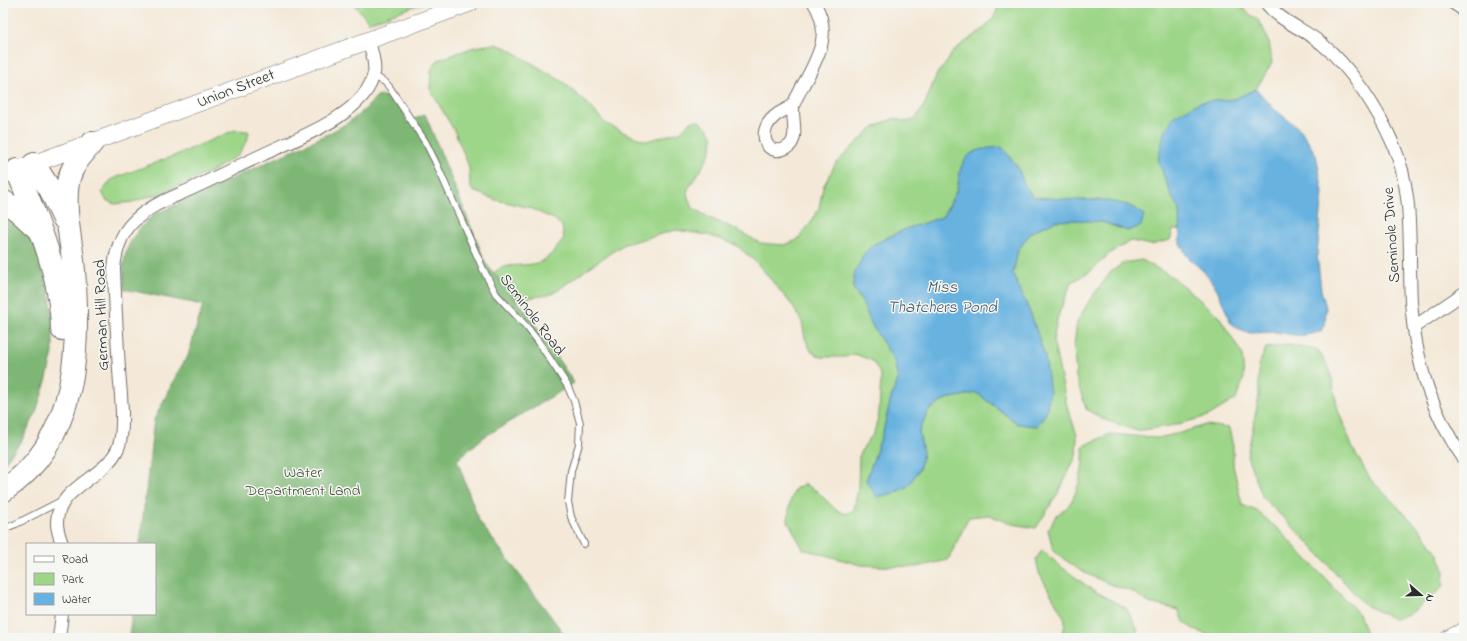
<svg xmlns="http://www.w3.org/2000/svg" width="1467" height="641" viewBox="0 0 1467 641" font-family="'Indie Flower',sans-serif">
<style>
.green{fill:#9dd688;stroke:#64805a;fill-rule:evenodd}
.forest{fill:#7eb774;stroke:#547150}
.water{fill:#67b2e0;stroke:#496e86}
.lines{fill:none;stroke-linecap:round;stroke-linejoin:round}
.service-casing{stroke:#716e68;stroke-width:8}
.minor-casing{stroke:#716e68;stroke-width:14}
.tertiary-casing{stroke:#716e68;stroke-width:16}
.secondary-casing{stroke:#716e68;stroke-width:18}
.motorway-casing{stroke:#716e68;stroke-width:24}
.service{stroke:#fff;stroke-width:6}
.minor{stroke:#fff;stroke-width:12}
.tertiary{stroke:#fff;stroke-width:15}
.secondary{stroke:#fff;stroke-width:17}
.motorway{stroke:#fff;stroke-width:22}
.labels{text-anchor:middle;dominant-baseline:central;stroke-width:3;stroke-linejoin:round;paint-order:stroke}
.street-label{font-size:16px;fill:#2b2b2b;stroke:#f6f6f2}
.park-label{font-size:16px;fill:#485642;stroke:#f6f6f2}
.water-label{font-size:17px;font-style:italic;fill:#405a6a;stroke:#f6f6f2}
</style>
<rect width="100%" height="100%" fill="#f6f6f2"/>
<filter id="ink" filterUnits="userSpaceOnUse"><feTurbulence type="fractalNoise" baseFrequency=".025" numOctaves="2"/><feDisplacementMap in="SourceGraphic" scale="8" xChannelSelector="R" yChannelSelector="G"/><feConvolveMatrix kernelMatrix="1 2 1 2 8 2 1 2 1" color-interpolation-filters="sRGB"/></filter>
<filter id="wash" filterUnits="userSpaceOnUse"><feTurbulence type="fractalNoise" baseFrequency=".012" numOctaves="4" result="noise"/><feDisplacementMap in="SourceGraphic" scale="16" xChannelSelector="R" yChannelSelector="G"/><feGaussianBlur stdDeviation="0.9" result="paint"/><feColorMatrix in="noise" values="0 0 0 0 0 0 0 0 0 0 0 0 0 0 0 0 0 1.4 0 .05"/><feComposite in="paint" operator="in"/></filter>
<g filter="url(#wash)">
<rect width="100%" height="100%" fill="#f4e9d8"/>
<path class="green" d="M353,3H424L369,22Z
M998,3H1236L1260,22L1269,41L1272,63L1256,89L1235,99L1200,102L1171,195L1179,210L1180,230H1173L1170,240L1151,245L1131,241L1110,253L1092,270L1071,283L1058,316L1053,340L1067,406L1077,435L1076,456L1060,490L1036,528L1012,524L989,515L969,517L948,560L916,567L880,566L861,565L803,549L788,521L790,502L795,489L804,484L817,491L835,509L846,514L854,510L858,488L859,456L864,446L874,433L879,413L881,376L873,361L855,354L845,357H821L811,351L805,338L802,322L792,305L757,263L736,245L708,235L676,230L625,244L607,255L552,294L528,298H514L492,275C504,260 526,269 542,261C551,256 558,246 564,239L562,226L554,219L527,207L496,200L473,191L470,186L469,167L455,132L430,89L431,70L438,60L474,47L495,44L507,48L563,82L588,104L605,123L625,133L646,141L680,132L689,123L697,120C703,124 710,129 712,136C717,149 695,178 688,189L687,194L689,200L693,208L710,218L735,229L760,243L784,245L797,240L810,224L819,208L823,187L836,163L870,130L885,122L895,118C901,121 909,124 915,118C927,107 930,87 938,72C940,69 944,67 946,63C949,60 950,56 952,53C968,36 996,29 998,3ZM1017,166L1025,186L1033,197L1073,200H1103L1128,231L1102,222L1075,220L1055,221L1031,232L1018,250L1013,274L1032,317L1045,357L1018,424L977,393L946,399L928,411L919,431L923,453L919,470L907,487L891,494L866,481L883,432L891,398L898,380L894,360L873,327L861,300L853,288L872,245L906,229L942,217L957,190L961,167Z
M235,130L248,131L249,132L247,141L238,155L211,172L160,194L147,197L134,202L114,204L106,200L102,192L112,179L176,155Z
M1142,260L1174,278L1219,316L1242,354L1244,378L1236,399L1208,416L1175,425L1137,431L1102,419L1086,409L1076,377L1074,346L1077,322L1089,301L1111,272L1123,263Z
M1287,345L1318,350L1330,370L1338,410L1353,449L1371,480L1422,531L1438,554L1444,570L1443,587L1411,613L1395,619L1366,606L1304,538L1263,498L1247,456L1259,397V364L1266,348Z
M1206,425L1229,428L1233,446V465L1242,505L1257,511L1279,530L1359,614L1365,630L1362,638H1215C1200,632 1181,627 1179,610L1149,603L1133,592L1107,583L1081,571L1054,552L1048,530C1051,526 1053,520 1056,516C1059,512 1065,511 1068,506C1079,492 1085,464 1083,446L1110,434L1158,438L1180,433Z
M1042,550L1059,565L1091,589L1126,608L1137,628L1138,638H1063L1065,619L1039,573L1036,559Z"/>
<path class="forest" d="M383,96C401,99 402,107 407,123L425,114L486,264L525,310L574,383L484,437L457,460L479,521L567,638H129L132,614H155V544H140L154,420L179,370L188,356L203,305L124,289C124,280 123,271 124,263C126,243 139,227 154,215L328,134C348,123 362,115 376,97Z
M3,209L23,225L32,240L48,285L53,315V353L47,378L35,415L21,442L3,464Z"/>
<path class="water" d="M1256,89L1274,109L1301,130L1316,155L1323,192L1317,254L1321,290L1326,308L1325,325L1320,332L1301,336L1275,332L1250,333L1237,328L1231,323L1217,289L1204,272L1187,256L1180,243L1179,210L1171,195L1158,160L1164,133L1174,116L1200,102L1235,99Z
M1002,147L1017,166L1025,186L1033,197L1073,200H1103L1128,205L1144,214L1141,226L1128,231L1102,222L1075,220L1055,221L1031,232L1018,250L1013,274L1032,317L1045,357L1050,392L1046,413L1037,426L1018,424L977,393L946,399L928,411L919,431L923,453L919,470L907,487L891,494L877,497L866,481L883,432L891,398L898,380L894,360L873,327L861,300L853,288L854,275L864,254L872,245L906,229L942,217C948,209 953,199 957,189C959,182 959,175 961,168C966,149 986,148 1002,147Z"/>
</g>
<g filter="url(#ink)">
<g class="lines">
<defs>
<path id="service" d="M374,76L385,82L390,88L426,143L436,163L483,269L496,294L526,326L538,341L567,385L574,401L580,423L579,444L571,471L568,502L571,517L584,544
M3,529L16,524L63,500"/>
<path id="minor" d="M1266,3C1281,22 1304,29 1322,44C1350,66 1379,111 1393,144C1415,194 1408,248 1411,302C1415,359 1430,412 1464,459
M1453,3L1461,8L1464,12
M792,106C786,110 779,112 774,117C756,132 766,158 786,148C800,141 792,120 793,108C793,102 799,94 801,89C816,61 834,34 814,3
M1414,327L1464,293
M62,544C60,537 57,531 57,523C57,486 105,479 118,448C126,430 120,389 119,369C117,335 115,302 114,268C116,251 120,235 133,222C150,205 169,199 191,189C215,178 238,166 262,155C295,139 366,115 374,73C376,63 371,51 369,41
M59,638L62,614"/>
<path id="tertiary" d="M1448,638L1464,630"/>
<path id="secondary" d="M3,175L470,3"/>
<path id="motorway" d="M34,164L51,191L64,219
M17,170C37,220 61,275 62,329
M3,201L17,210L38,229
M3,491C80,440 81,342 73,260C70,236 63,202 69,178C73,164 83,154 92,143"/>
</defs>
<use href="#service" class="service-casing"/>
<use href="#minor" class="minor-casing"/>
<use href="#tertiary" class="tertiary-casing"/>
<use href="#secondary" class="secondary-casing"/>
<use href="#motorway" class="motorway-casing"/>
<use href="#service" class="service"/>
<use href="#minor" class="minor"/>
<use href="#tertiary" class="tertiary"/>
<use href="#secondary" class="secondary"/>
<use href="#motorway" class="motorway"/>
</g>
</g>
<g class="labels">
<g class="street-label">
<text transform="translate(236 89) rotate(-21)">Union Street</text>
<text transform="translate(1392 235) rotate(-94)">Seminole Drive</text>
<text transform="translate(102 315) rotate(-92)">German Hill Road</text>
<text transform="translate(532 315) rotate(53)">Seminole Road</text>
</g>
<g class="park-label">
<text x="303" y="473">Water<tspan x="303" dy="18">Department Land</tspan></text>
</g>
<g class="water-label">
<text x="942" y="287">Miss<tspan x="942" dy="20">Thatchers Pond</tspan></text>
</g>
</g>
<rect width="1467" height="641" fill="none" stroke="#f6f6f2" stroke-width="16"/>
<rect x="26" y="543" width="130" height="72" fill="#f6f6f2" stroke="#a5a5a2"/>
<rect x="34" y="556" width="20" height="6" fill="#ffffff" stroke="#a5a5a2"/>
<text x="62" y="563" font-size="12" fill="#2b2b2b">Road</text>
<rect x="34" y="573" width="20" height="12" fill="#9dd688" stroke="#a5a5a2"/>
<text x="62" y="583" font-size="12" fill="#2b2b2b">Park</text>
<rect x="34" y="593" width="20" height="12" fill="#67b2e0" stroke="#a5a5a2"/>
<text x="62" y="603" font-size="12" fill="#2b2b2b">Water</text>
<g transform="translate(1421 595) rotate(110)" stroke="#f6f6f2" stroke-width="3" paint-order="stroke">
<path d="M0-3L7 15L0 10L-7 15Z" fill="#2b2b2b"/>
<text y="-6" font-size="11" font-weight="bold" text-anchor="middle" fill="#2b2b2b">N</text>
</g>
</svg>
